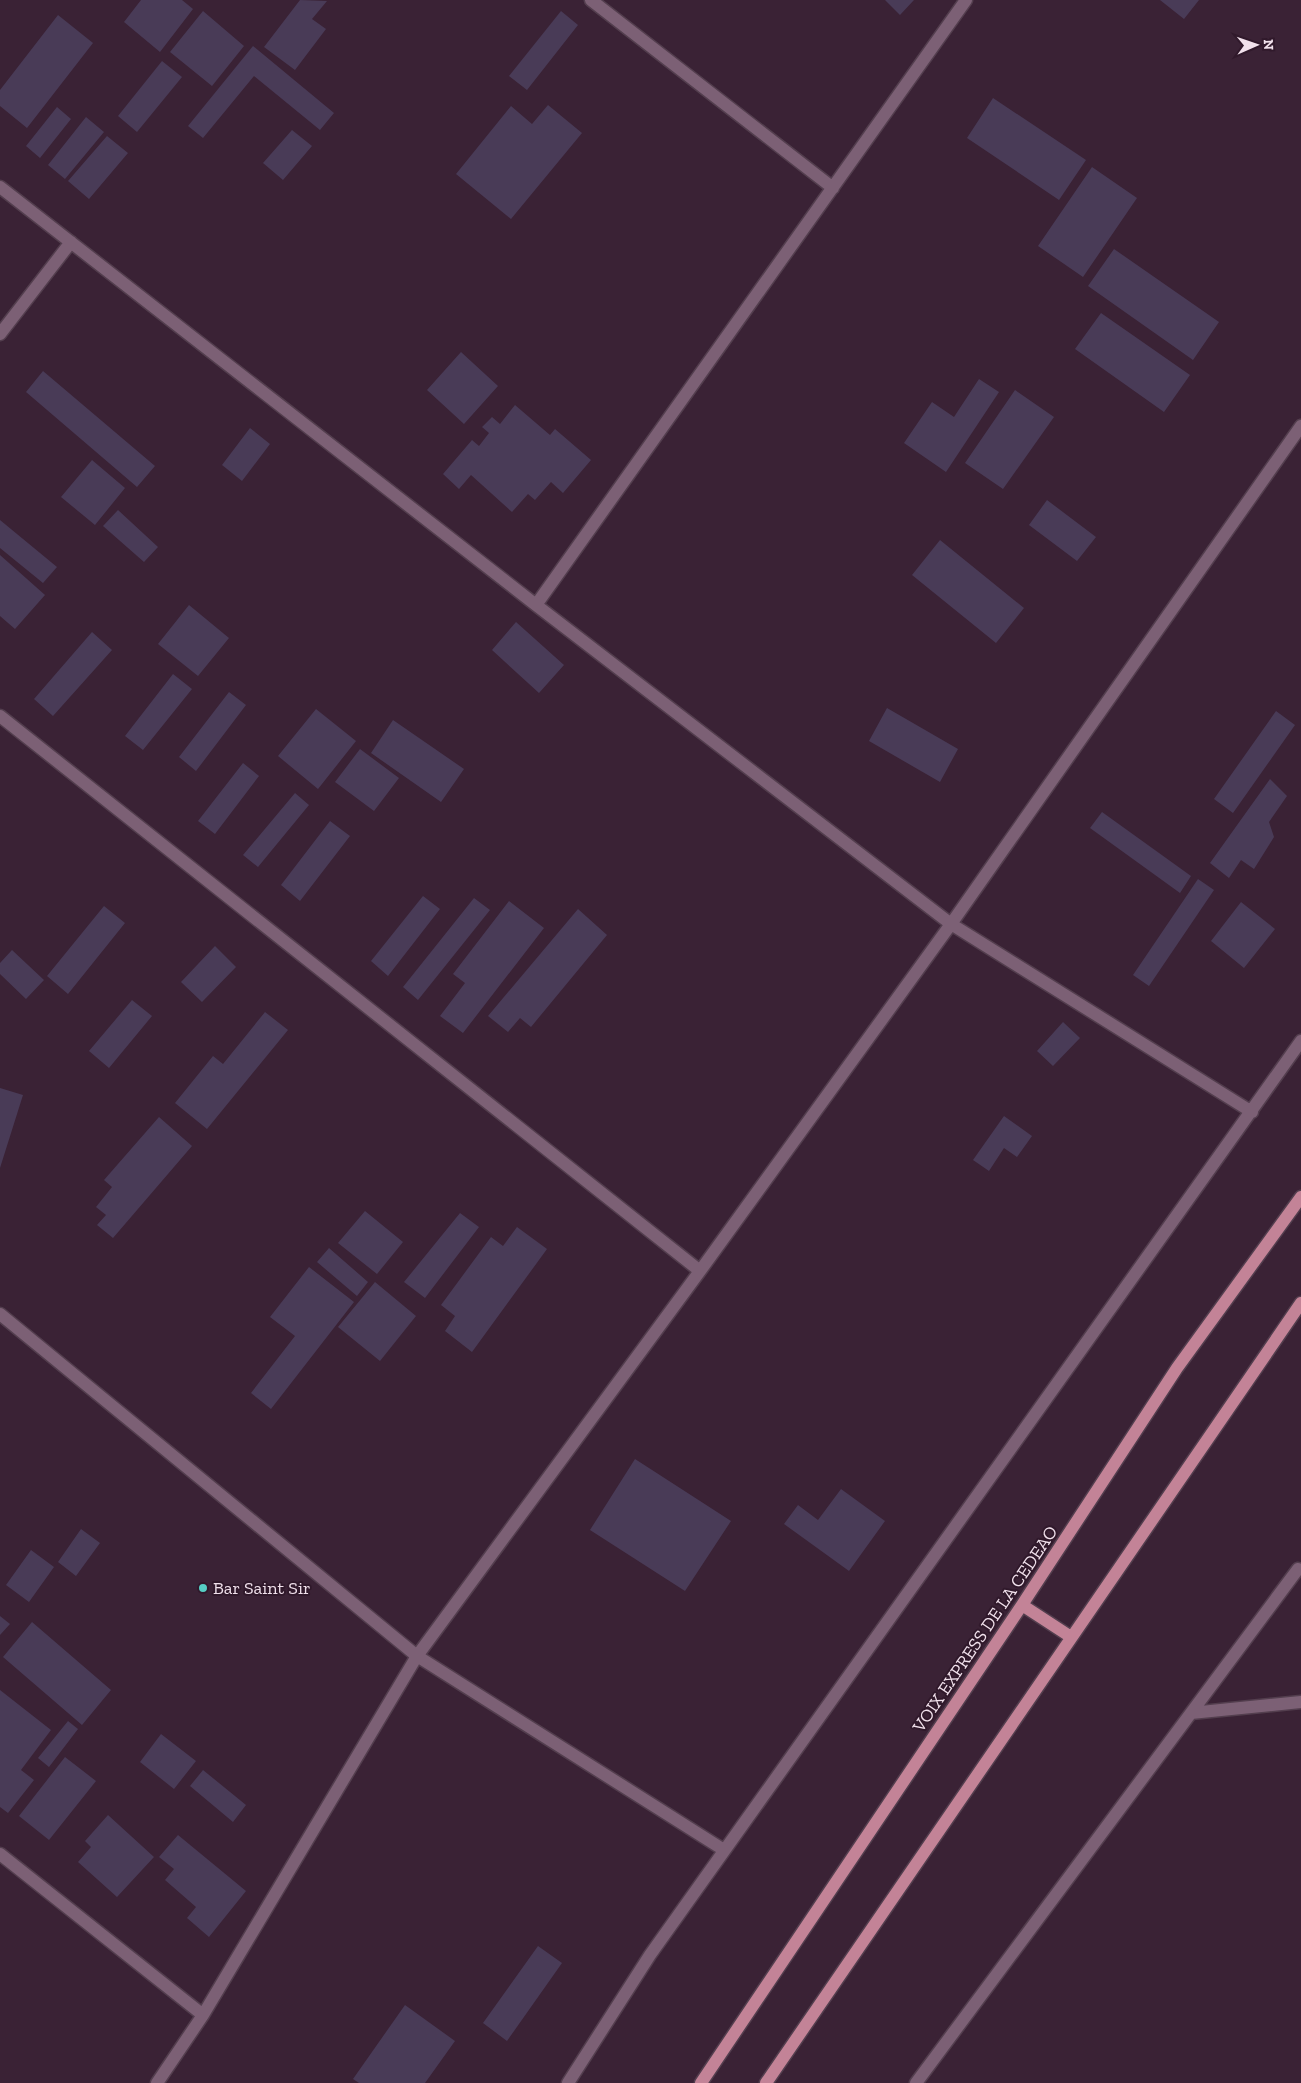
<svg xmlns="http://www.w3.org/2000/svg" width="1301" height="2083" viewBox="0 0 1301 2083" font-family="'Zilla Slab',serif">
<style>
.building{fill:#493b57}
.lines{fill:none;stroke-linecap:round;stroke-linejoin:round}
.minor-casing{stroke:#533e4e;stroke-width:15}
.major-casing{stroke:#533e4e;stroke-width:15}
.minor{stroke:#7c6075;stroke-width:12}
.major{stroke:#c38397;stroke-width:12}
.poi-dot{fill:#56cec4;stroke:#30192b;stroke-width:2}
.labels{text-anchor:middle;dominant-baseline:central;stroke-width:4;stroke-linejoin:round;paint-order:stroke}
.poi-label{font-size:18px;fill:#f1e1ec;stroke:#30192b;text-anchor:start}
.street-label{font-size:18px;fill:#f1e1ec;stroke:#30192b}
</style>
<rect width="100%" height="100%" fill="#3a2235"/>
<path class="building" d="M141,0H182L193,9L160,52L124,22Z
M300,0L327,1L312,19L326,29L295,70L264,47Z
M885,0H914L900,15Z
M1160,0H1199L1184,19Z
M203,11L244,46L212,86L170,52Z
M561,11L578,25L527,90L509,76Z
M58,15L93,43L27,128L0,106V90Z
M253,46L334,113L320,130L254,76L203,138L188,126Z
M162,61L182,77L137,132L118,116Z
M993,98L1086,160L1059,200L967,138Z
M548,105L582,133L511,219L456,174L511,106L532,124Z
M57,107L71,119L40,158L26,146Z
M86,117L104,132L65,179L48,165Z
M292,130L312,146L283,180L263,163Z
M107,136L128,153L89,199L68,181Z
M1092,167L1137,198L1083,277L1038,246Z
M1114,249L1219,322L1193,360L1088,286Z
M1101,313L1190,375L1164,412L1075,349Z
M461,352L498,386L464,424L427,390Z
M43,371L155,466L137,487L26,392Z
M979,379L999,392L946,472L904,443L932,402L954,417Z
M1015,390L1054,417L1003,489L965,463Z
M515,405L550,435L555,429L591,460L563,493L551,482L535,500L528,494L512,512L471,475L459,489L443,474L472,440L479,446L489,433L482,427L492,417L500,424Z
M250,428L270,444L242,481L222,465Z
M92,460L125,488L95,525L61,497Z
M1047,500L1096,537L1077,561L1029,525Z
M118,510L158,547L144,562L103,526Z
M0,520L57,567L43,583L0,548Z
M940,540L1024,608L996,643L912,575Z
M0,555L45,595L15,629L0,616Z
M189,605L229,638L198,676L158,644Z
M516,622L564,665L539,693L492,650Z
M92,632L112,650L53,716L34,699Z
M173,674L192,689L143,750L125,736Z
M229,692L246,705L196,771L179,757Z
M887,708L958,749L940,782L869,741Z
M316,709L356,741L318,789L278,756Z
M1276,711L1295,725L1233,813L1214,799Z
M393,720L464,769L441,802L371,753Z
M360,749L399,778L374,811L335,782Z
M243,763L259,776L215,834L198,821Z
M1270,779L1287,796L1269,822L1274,837L1254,869L1241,860L1229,878L1210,863Z
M295,793L309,805L258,867L243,855Z
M1102,812L1191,876L1180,893L1090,828Z
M330,821L350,836L300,901L281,885Z
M1198,879L1214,890L1149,986L1133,975Z
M423,896L440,909L388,976L371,961Z
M474,898L490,910L418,1000L403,987Z
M509,901L544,928L463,1033L440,1016L465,983L453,974Z
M1241,902L1275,929L1244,968L1211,941Z
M104,906L125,923L68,994L47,976Z
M578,909L607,935L531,1027L520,1018L508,1032L488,1016Z
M215,946L236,967L202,1002L181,982Z
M12,950L44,980L26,999L0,974V963Z
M132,1000L152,1016L109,1068L89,1051Z
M265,1012L288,1030L207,1129L175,1103L213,1056L223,1064Z
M1063,1022L1080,1038L1053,1066L1037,1051Z
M0,1088L23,1095L0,1168Z
M1004,1116L1032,1136L1017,1157L1004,1148L989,1171L973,1160Z
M159,1117L192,1146L113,1238L97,1225L106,1215L96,1207L112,1187L104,1180Z
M365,1211L403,1242L377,1274L338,1243Z
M460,1213L479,1227L425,1298L404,1282Z
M517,1227L547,1249L472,1352L445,1331L455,1316L441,1305L491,1237L503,1246Z
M329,1248L368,1282L357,1296L317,1262Z
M309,1267L354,1302L271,1409L251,1393L295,1336L270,1317Z
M375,1282L416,1316L380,1361L338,1327Z
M635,1459L731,1521L685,1591L590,1530Z
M841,1489L885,1521L849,1571L784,1524L798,1505L818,1520Z
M81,1529L100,1543L76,1576L58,1562Z
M31,1550L54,1567L29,1602L6,1585Z
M0,1616L10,1624L0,1635Z
M32,1622L111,1690L82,1725L3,1657Z
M0,1690L51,1730L21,1770L34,1780L8,1813L0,1807Z
M68,1721L78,1729L49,1767L38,1758Z
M161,1734L196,1761L174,1789L140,1762Z
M65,1757L96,1781L49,1840L19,1816Z
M203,1770L246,1805L233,1822L190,1786Z
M108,1815L154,1857L117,1897L78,1862L91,1847L85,1841Z
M178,1835L246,1891L209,1937L187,1918L196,1907L165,1880L174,1869L159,1857Z
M538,1946L562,1963L507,2041L483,2023Z
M405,2005L455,2041L425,2083H359L353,2079Z"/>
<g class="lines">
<defs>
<path id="minor" d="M591,0L833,188
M0,187L536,605L951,924L1252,1112
M0,334L71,242
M536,605L966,0
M0,716L700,1271
M0,1314L417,1656L724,1850
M1191,1713L1301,1702
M0,1854L203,2015
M157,2083L203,2015L417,1656L700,1271L951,924L1301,426
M568,2083L650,1955L1301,1041
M916,2083L1298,1569"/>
<path id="major" d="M1022,1605L1071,1637
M701,2083L1022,1605L1177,1368L1301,1197
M766,2083L1301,1303"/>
</defs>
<use href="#minor" class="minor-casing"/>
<use href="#major" class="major-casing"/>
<use href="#minor" class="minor"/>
<use href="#major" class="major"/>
</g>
<circle class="poi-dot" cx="203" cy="1588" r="5"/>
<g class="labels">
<g class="poi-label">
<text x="213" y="1588">Bar Saint Sir</text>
</g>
<g class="street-label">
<text transform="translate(985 1629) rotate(-56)">VOIX EXPRESS DE LA CEDEAO</text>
</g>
</g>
<g transform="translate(1256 45) rotate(88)" stroke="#30192b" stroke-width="4" paint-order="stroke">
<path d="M0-4L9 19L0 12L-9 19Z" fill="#f1e1ec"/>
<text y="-8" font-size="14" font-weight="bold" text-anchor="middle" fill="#f1e1ec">N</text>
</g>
</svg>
